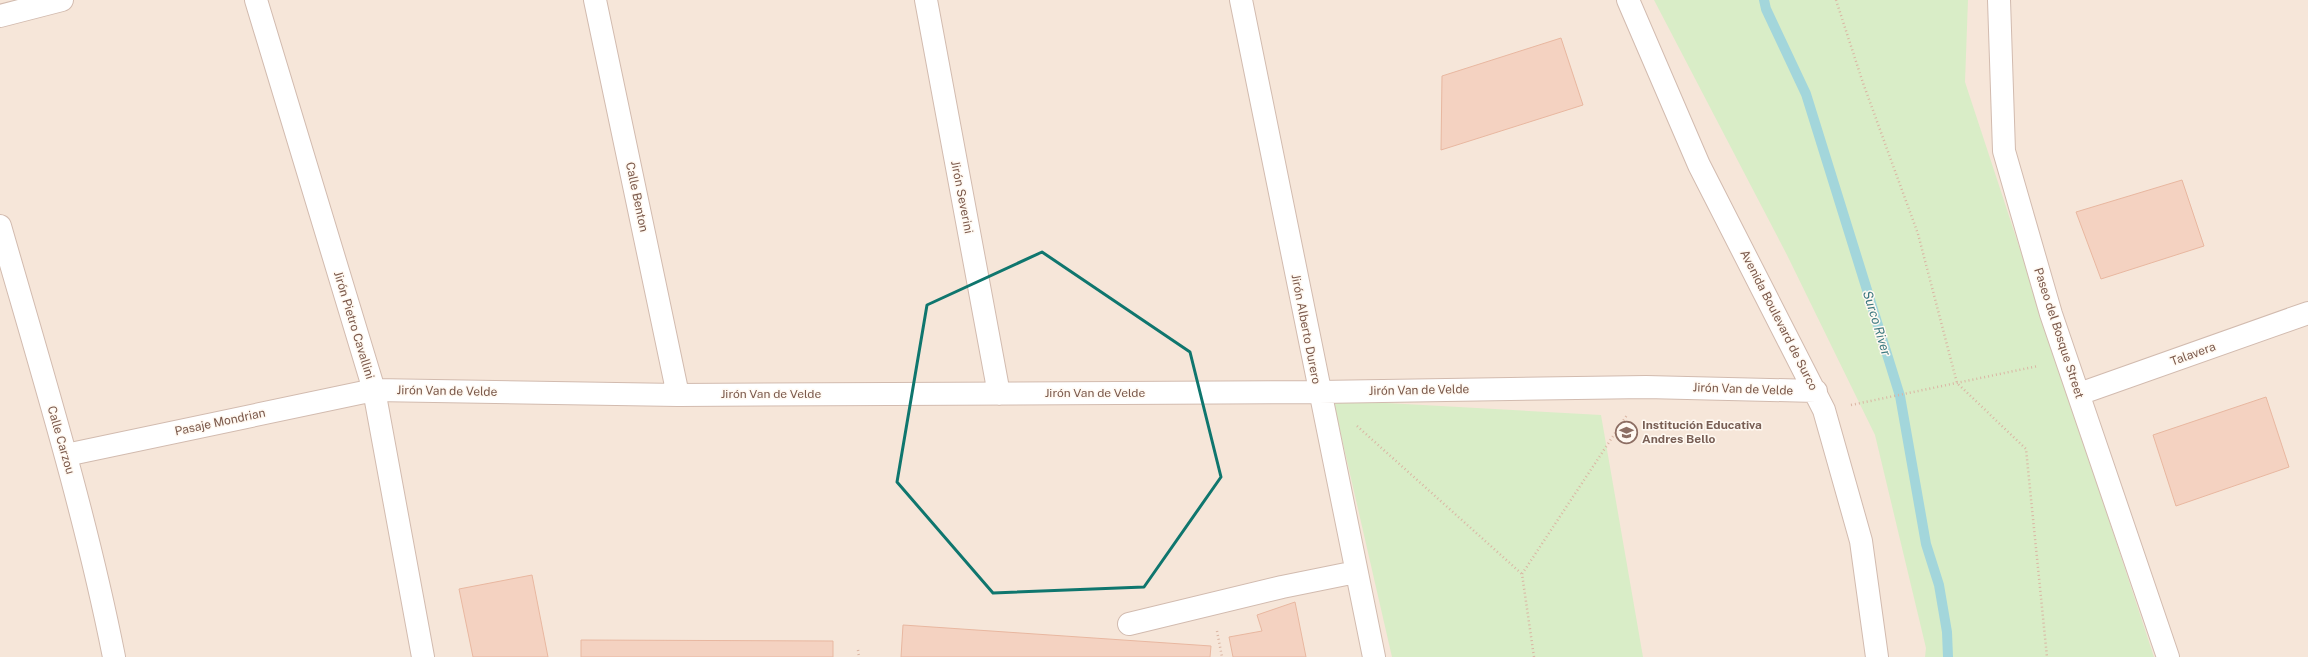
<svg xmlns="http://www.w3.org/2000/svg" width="2308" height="657" viewBox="0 0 2308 657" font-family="'Public Sans',sans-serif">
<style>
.residential{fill:#f6e6d9}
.green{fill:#d9edc7}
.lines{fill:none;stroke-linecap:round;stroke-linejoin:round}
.stream{stroke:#a3d6db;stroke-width:10}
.building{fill:#f4d2c1;stroke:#e8b7a0}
.minor-casing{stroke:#d2bbaf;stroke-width:24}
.path{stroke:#dab5a3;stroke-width:2.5;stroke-dasharray:1 3;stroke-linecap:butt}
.minor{stroke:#fff;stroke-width:22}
.marked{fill:none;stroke:#0f766e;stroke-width:3;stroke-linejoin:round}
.labels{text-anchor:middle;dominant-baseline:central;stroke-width:3;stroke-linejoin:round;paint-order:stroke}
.street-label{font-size:12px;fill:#7b594b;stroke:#fff9f2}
.education-label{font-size:12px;font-weight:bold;fill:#785e54;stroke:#fff9f2;text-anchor:start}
.water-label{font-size:13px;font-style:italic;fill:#3d7980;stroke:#fff9f2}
</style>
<rect width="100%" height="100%" fill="#fdf5eb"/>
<path class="residential" d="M0,0H2308V657H0Z"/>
<path class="green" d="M1654,0H1968L1965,82L2154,657H1925L1926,648L1875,435L1787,255Z
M1333,400L1601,415L1643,657H1392Z"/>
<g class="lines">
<path class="stream" d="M1764,0L1766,9L1806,94L1900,396L1926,544L1939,585L1947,632L1948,657"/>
</g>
<path class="building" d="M1561,38L1583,105L1441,150L1442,76Z
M2182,180L2204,246L2101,279L2076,212Z
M2266,397L2289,467L2176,506L2153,435Z
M532,575L548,657H473L459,589Z
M1295,602L1306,657H1233L1229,637L1262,631L1257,615Z
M903,625L1211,646L1210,657H901Z
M581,640L833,641V657H581Z"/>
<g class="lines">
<defs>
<path id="minor" d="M256,0L374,390L423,657
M595,0L678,395
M926,0L999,394
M1241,0L1374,657
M1628,0L1699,165L1824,410L1861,541L1877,657
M1999,0L2004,151L2051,314L2168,657
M0,16L62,0
M0,226C41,369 85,511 114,657
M2079,394L2308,313
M66,455L374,390L678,395L1319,392L1646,387L1816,391
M1129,624L1282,587L1356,572"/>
</defs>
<use href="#minor" class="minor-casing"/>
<path class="path" d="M1836,0L1863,83L1918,234L1957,383L2026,449L2047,657
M1851,405L2038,366
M1357,426L1522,574
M1217,631L1222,657
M858,650L859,657
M1534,657L1522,574L1627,415"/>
<use href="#minor" class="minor"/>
</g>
<path class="marked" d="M1042,252L1190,352L1221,477L1144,587L993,593L897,482L927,305Z"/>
<defs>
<symbol id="school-ring" viewBox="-11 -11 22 22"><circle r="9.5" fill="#fff9f2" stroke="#8d6e63" stroke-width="1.5"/><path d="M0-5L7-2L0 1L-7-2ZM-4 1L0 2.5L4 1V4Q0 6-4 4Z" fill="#8d6e63"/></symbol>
</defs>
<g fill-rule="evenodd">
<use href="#school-ring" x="1614" y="420" width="25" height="25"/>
</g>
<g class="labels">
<g class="street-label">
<text transform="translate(637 197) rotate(78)">Calle Benton</text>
<text transform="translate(962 197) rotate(79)">Jirón Severini</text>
<text transform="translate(1779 320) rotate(63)">Avenida Boulevard de Surco</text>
<text transform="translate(354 325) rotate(73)">Jirón Pietro Cavallini</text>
<text transform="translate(1306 329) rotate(79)">Jirón Alberto Durero</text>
<text transform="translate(2059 333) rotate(72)">Paseo del Bosque Street</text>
<text transform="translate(2193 354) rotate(-20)">Talavera</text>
<text transform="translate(1743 389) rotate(2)">Jirón Van de Velde</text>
<text transform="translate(1419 390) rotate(-1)">Jirón Van de Velde</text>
<text transform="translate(447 391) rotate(1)">Jirón Van de Velde</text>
<text x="1095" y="393">Jirón Van de Velde</text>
<text x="771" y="394">Jirón Van de Velde</text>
<text transform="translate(220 422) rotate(-12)">Pasaje Mondrian</text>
<text transform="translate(61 440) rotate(74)">Calle Carzou</text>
</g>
<g class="education-label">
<text x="1642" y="425">Institución Educativa<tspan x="1642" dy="14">Andres Bello</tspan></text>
</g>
<g class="water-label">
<text transform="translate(1877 323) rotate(73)">Surco River</text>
</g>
</g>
</svg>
